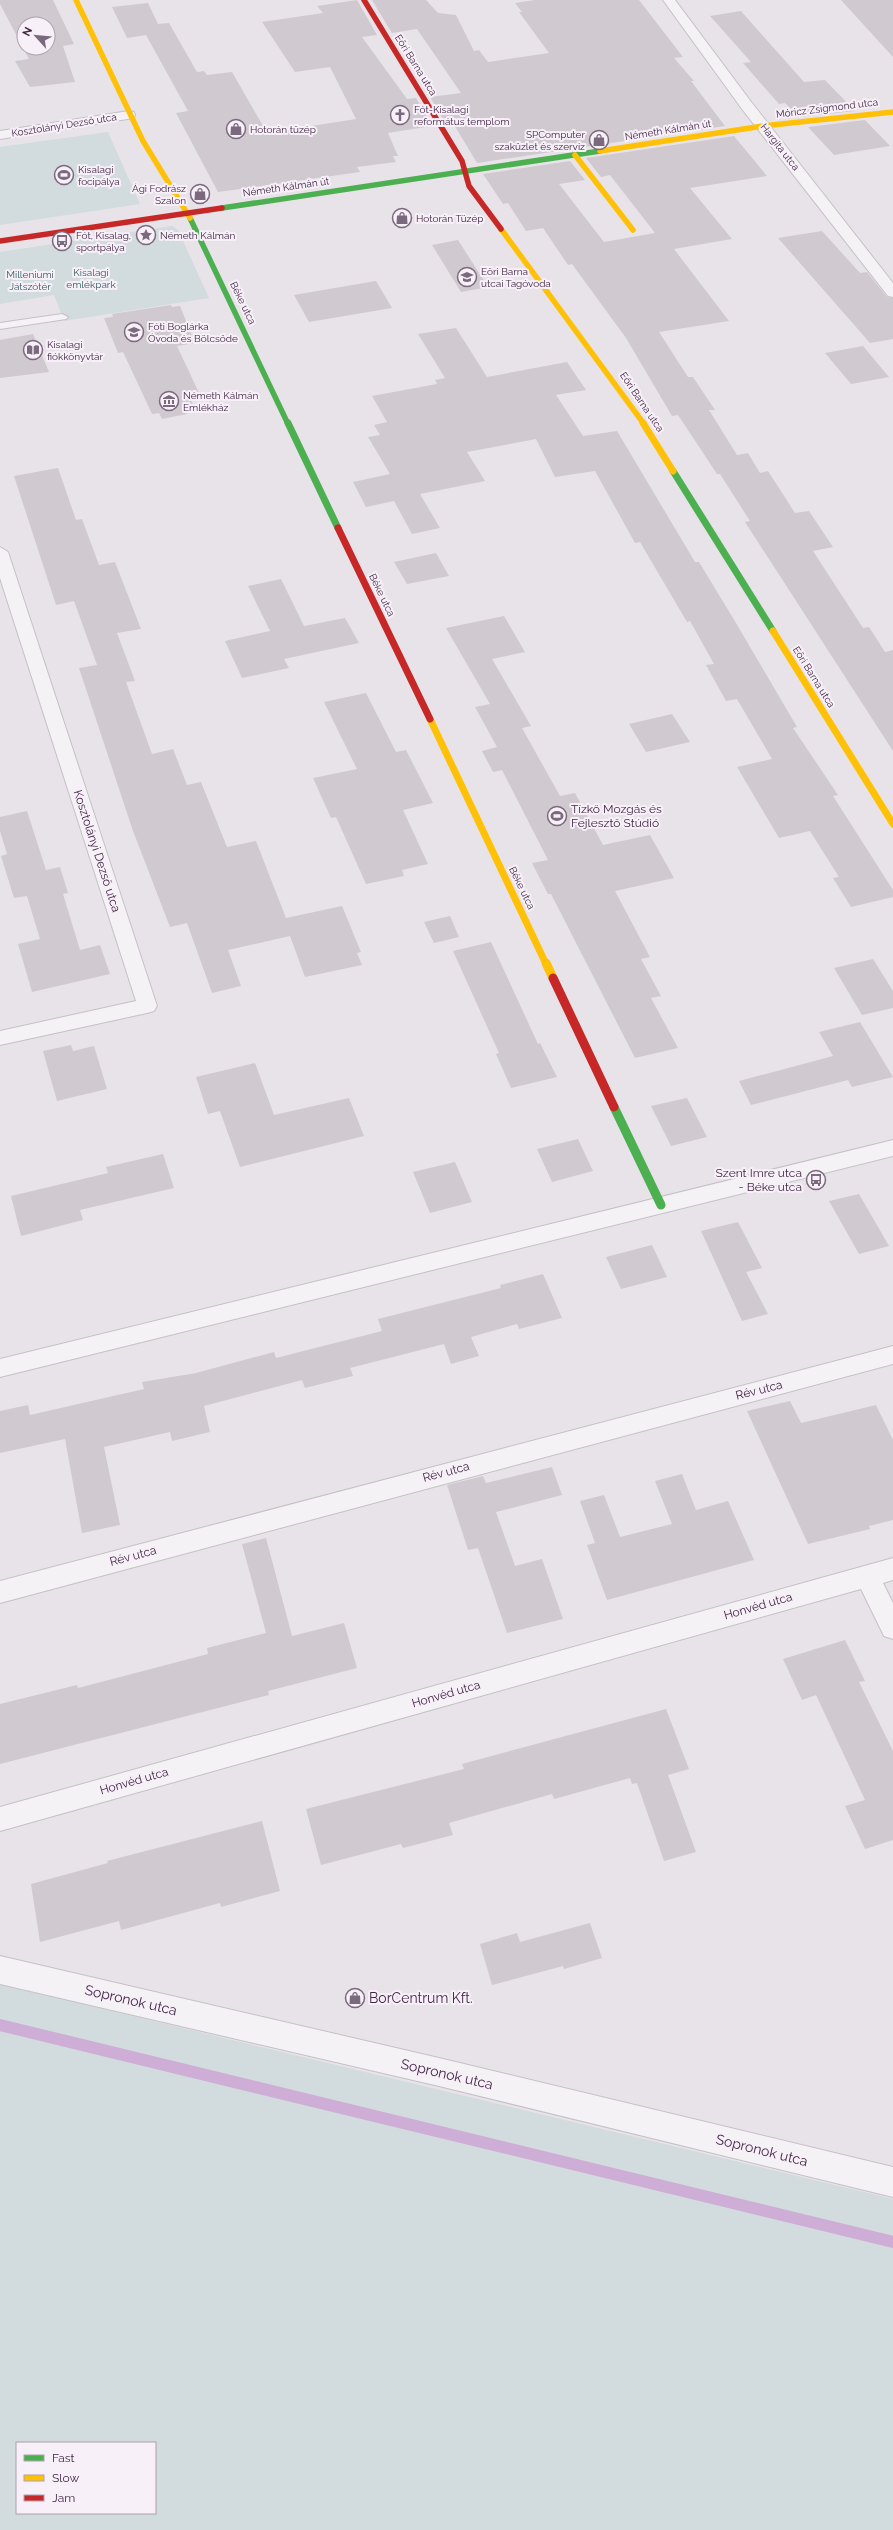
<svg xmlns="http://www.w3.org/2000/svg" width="893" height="2530" viewBox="0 0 893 2530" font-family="Raleway,sans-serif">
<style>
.green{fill:#d2dbde;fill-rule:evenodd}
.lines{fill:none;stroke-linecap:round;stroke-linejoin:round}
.stream{stroke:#ceaed6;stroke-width:12}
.building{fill:#d0cad0;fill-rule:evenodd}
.lane-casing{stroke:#c5c0c6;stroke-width:2}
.street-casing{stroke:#c5c0c6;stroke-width:2}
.lane{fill:#f4f2f4;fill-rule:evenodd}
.street{fill:#f4f2f4;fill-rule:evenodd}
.fast-far2{stroke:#4caf50;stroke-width:5.5}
.fast-far1{stroke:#4caf50;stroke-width:7}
.fast{stroke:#4caf50;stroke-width:9}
.slow-far2{stroke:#ffc107;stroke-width:5.5}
.slow-far1{stroke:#ffc107;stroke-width:7}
.slow{stroke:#ffc107;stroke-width:9}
.jam-far2{stroke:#c62828;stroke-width:5.5}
.jam-far1{stroke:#c62828;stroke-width:7}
.jam{stroke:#c62828;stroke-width:9}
.labels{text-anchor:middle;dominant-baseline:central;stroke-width:4;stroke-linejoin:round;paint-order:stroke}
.far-street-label{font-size:10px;fill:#412744;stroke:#f7f0f8}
.far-poi-label{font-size:10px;fill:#412744;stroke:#f7f0f8;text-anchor:start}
.far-park-label{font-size:10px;fill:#335d61;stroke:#f7f0f8}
.poi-label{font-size:12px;fill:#412744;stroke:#f7f0f8;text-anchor:start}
.street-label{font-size:12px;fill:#412744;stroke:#f7f0f8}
.near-poi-label{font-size:14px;fill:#412744;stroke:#f7f0f8;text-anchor:start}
.near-street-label{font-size:14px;fill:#412744;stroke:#f7f0f8}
</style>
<rect width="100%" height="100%" fill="#e8e3e8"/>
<path class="green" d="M108,132L140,204L0,225V147Z
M172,226L178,230L209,298L64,321L54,295L0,304V252Z
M0,1984L893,2199V2530H0ZM17,2443H155V2513H17Z"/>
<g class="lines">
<path class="stream" d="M0,2025L893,2242"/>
</g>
<path class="building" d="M0,0H53L74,44L63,46L75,82L30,87L15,61L29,59L0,4ZM24,24H48V48H24Z
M357,0L377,35L362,37L407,99L416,98L432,126L388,133L398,156H393L396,162L357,167L360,172L218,192L176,113L188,111L146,35L127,38L112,7L148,3L158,24L169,23L197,72L204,71L207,75L232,72L267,133L356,119L330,67L295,72L262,22L323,13L317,6Z
M372,0H426L438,13L456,15L474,51L479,50L488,62L549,53L519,12H522L515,3L535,0H639L683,57L674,58L694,81H691L725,126L477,163L453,123L446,124L430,97L461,93L417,29L392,33Z
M841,0H893V57Z
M741,11L804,82L825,80L855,111L798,117L785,103L779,104L743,63L751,62L710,16Z
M865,120L890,146L834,155L808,127Z
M734,136L767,176L690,188L732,239L674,249L729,321L659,332L688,377H693L715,410H709L737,455L748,453L760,473L768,471L795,513L809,511L833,547L813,551L863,628L869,627L885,652L893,650V751L745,522L750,521L720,474H717L678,415L672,416L626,338L572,264L568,265L543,228L526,231L508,203L503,204L483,174L570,161L585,180L559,184L604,242L655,233L610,175L601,177L586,158Z
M822,231L860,273L867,272L887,297L893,298V339L870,343L778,238Z
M458,240L488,287L461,292L432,245Z
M376,281L392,308L309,322L294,295Z
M171,305L172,307L180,306L195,343L177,346L200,395L189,397L194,406L184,408L187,414L162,419L159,413L152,414L123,352L118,353L104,318L113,317L112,314Z
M456,328L487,377L567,362L586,390L556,395L583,436L617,431L695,562H699L736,623L797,727L793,728L838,795L833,796L893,890V897L851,907L833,878L839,877L810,831L779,838L737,767L772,759L737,699L726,701L706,665L714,664L690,621L687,622L640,542L635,543L595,471L555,477L536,439L467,452L485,481L420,494L440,528L412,534L394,501L366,507L353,482L390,474L368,437L380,435L374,425L387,422L372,396L437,384L435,380L445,378L418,334Z
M33,334L49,372L0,378V340Z
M863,346L889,377L851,384L825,353Z
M58,468L76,520L82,519L99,565L115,562L141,629L117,633L135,681L126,682L152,754L173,749L187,785L201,782L227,847L256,841L286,918L342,906L361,952L357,953L362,965L305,977L290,936L228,950L241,986L212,993L187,923L170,927L133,831L79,668L97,665L74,601L56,605L14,476Z
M436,553L449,576L407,584L394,562Z
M281,579L304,626L345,618L359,643L284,659L289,668L242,678L225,641L270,631L248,586Z
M504,616L525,652L492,659L531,726L522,728L560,796L575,793L603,845L650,835L674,878L615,891L650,957L641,959L661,996L651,998L678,1048L635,1058L551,894H548L532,863L548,860L502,770L493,772L482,751L497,747L475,707L490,704L446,628Z
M366,693L396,752L406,750L433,803L403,810L428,864L402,870L404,876L366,884L336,817L331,818L313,778L357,769L324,702Z
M672,714L690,742L646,752L629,724Z
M27,811L46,870L60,867L68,893L63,894L80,950L100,945L110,974L32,992L18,944L40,939L27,896L14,898L1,856L7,854L0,831V817Z
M450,916L459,937L434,943L424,922Z
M491,942L538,1044L540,1043L557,1077L511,1088L496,1054L499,1053L453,951Z
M873,959L893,991V1008L862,1015L834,968Z
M860,1022L893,1077L852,1087L848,1080L751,1105L739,1081L833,1056L819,1032Z
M71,1045L73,1051L94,1046L107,1089L57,1101L43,1051Z
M255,1063L274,1115L349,1098L364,1136L240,1167L220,1111L208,1114L196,1077Z
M687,1098L707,1137L671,1146L651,1106Z
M578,1139L593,1171L552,1182L537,1149Z
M163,1154L174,1188L80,1210L83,1220L21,1236L11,1196L108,1173L106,1167Z
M455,1162L472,1202L430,1213L413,1172Z
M859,1194L889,1246L859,1254L829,1201Z
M738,1222L762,1268L746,1272L768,1314L742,1321L701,1231Z
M652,1245L667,1277L621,1289L606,1257Z
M543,1274L562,1318L519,1329L517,1324L471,1337L479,1356L451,1364L444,1344L350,1368L353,1376L305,1388L302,1380L204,1406L210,1432L172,1441L170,1432L104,1447L120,1525L82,1533L65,1439L0,1453V1411L28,1405L30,1415L144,1389L142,1382L196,1373L274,1352L276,1358L382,1331L378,1319L501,1288L500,1285Z
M790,1401L801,1423L876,1405L893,1440V1520L869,1526L870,1529L808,1544L747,1411Z
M552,1467L562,1495L496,1512L515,1566L542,1559L563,1619L507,1633L478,1548L468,1550L447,1485L483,1476L486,1483Z
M682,1474L696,1510L728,1501L754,1560L607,1600L587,1545L595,1543L580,1501L604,1495L620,1537L672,1524L655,1481Z
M266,1538L292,1636L344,1623L357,1668L268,1691L269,1695L0,1764V1704L77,1685L78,1688L208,1654L207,1648L266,1633L242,1544Z
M845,1640L865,1681L859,1682L893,1751V1840L865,1849L845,1806L865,1800L816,1695L802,1700L783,1659Z
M666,1709L689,1769L668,1775L696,1852L664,1861L637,1783L632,1784L630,1778L554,1799L552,1794L449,1823L453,1835L403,1848L401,1844L321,1865L306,1809L464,1769L462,1764Z
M262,1821L280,1891L221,1907L220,1903L121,1930L119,1921L40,1942L31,1884L108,1863L107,1861Z
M590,1923L602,1958L564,1969L563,1966L492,1985L480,1944L517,1933L520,1942Z"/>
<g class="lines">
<defs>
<path id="lane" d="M62,314L68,317L66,319L0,329V323Z"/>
<path id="street" d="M663,0H675L752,103L893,283V297L888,296L742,109Z
M129,111L134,112L135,115L134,118L0,139V131Z
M0,547L8,552L157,1006L154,1011L147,1013L0,1045V1031L136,1001L0,578Z
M893,1140V1156L0,1377V1359Z
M893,1346V1364L0,1603V1581Z
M893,1558V1580L883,1583L893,1603V1639L884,1636L861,1589L0,1831V1807Z
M0,1956L439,2058L893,2167V2197L439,2086L0,1984Z"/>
</defs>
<use href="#lane" class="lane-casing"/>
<use href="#street" class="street-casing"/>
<use href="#lane" class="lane"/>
<use href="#street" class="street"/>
<path class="fast-far2" d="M222,208L600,151
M190,218L288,424"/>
<path class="fast-far1" d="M288,423L338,528
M673,471L773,631"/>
<path class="fast" d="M614,1107L661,1205"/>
<path class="slow-far2" d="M76,0L143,141L190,218
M600,151L763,126L893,112
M575,155L633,230
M501,229L644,424"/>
<path class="slow-far1" d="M643,423L673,471
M773,631L893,824
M430,719L546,964"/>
<path class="slow" d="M546,963L553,978"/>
<path class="jam-far2" d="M364,0L462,161L469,186L501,229
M0,241L222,208"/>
<path class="jam-far1" d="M338,528L430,719"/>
<path class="jam" d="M553,978L614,1107"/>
</g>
<defs>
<symbol id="church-ring" viewBox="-11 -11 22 22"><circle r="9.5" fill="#f7f0f8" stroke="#7b697d" stroke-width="1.5"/><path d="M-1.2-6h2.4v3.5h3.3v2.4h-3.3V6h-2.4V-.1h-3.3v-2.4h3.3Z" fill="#7b697d"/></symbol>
<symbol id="shop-ring" viewBox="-11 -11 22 22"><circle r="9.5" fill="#f7f0f8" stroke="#7b697d" stroke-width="1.5"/><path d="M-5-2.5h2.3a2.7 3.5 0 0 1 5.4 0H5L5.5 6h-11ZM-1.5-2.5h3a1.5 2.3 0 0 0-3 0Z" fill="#7b697d"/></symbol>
<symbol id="stadium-ring" viewBox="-11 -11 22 22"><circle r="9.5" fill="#f7f0f8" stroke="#7b697d" stroke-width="1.5"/><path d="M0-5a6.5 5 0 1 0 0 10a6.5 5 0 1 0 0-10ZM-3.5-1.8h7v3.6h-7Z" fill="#7b697d"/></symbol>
<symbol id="sight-ring" viewBox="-11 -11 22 22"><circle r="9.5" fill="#f7f0f8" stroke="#7b697d" stroke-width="1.5"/><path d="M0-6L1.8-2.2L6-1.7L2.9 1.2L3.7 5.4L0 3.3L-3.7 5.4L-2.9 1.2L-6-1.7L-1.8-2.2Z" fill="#7b697d"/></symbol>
<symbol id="bus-ring" viewBox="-11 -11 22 22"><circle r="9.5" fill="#f7f0f8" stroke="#7b697d" stroke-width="1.5"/><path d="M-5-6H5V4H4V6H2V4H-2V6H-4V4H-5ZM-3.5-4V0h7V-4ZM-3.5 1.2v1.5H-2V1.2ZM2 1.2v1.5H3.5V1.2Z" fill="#7b697d"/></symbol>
<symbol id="school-ring" viewBox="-11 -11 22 22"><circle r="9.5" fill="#f7f0f8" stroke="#7b697d" stroke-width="1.5"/><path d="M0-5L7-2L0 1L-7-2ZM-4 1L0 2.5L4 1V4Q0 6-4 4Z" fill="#7b697d"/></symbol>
<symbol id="library-ring" viewBox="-11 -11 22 22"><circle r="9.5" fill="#f7f0f8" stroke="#7b697d" stroke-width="1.5"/><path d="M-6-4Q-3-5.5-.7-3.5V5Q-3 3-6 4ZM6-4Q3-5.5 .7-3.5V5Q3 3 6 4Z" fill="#7b697d"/></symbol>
<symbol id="museum-ring" viewBox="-11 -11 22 22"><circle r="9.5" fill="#f7f0f8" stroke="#7b697d" stroke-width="1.5"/><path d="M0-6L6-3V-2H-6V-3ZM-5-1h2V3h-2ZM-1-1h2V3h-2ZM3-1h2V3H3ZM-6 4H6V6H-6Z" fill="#7b697d"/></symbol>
</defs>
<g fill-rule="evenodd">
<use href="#church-ring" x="389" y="104" width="22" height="22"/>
<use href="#shop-ring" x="225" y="118" width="22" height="22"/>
<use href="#shop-ring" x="588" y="129" width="22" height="22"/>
<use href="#stadium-ring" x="53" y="164" width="22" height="22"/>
<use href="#shop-ring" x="189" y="183" width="22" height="22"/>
<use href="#shop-ring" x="391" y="207" width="22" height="22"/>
<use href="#sight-ring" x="135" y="224" width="22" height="22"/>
<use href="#bus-ring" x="51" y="230" width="22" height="22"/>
<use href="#school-ring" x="456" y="266" width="22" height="22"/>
<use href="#school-ring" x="123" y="321" width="22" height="22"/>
<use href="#library-ring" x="22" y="339" width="22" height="22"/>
<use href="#museum-ring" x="158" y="390" width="22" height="22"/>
<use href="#stadium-ring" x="546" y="805" width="22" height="22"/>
<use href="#bus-ring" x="805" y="1169" width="22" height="22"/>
<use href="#shop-ring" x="344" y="1987" width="22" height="22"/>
</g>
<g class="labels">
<g class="far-street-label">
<text transform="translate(416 65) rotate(58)">Eőri Barna utca</text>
<text transform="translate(827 108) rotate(-7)">Móricz Zsigmond utca</text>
<text transform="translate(64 125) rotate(-9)">Kosztolányi Dezső utca</text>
<text transform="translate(668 130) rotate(-9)">Németh Kálmán út</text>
<text transform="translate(780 147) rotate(52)">Hargita utca</text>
<text transform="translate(286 187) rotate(-8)">Németh Kálmán út</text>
<text transform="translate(243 303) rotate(64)">Béke utca</text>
<text transform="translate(642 402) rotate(56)">Eőri Barna utca</text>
<text transform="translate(382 595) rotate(64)">Béke utca</text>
<text transform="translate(814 677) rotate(58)">Eőri Barna utca</text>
<text transform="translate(522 888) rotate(64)">Béke utca</text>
</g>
<g class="far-poi-label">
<text x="414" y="109">Fót-Kisalagi<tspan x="414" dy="12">református templom</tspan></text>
<text x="250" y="129">Hotorán tűzép</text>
<text x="585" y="134" text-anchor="end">SPComputer<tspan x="585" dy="12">szaküzlet és szerviz</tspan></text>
<text x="78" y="169">Kisalagi<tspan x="78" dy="12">focipálya</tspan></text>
<text x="186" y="188" text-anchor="end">Ági Fodrász<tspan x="186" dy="12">Szalon</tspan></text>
<text x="416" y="218">Hotorán Tüzép</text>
<text x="76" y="235">Fót, Kisalag,<tspan x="76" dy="12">sportpálya</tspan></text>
<text x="160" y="235">Németh Kálmán</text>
<text x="481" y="271">Eőri Barna<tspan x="481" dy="12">utcai Tagóvoda</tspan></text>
<text x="148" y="326">Fóti Boglárka<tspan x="148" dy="12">Óvoda és Bölcsőde</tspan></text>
<text x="47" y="344">Kisalagi<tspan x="47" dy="12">fiókkönyvtár</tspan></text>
<text x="183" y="395">Németh Kálmán<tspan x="183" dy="12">Emlékház</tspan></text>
</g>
<g class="far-park-label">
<text x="91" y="272">Kisalagi<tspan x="91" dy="12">emlékpark</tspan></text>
<text x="30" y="274">Milleniumi<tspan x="30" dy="12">Játszótér</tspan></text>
</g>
<g class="poi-label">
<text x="571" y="809">Tízkő Mozgás és<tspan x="571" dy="14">Fejlesztő Stúdió</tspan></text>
<text x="802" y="1173" text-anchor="end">Szent Imre utca<tspan x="802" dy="14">- Béke utca</tspan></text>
</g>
<g class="street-label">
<text transform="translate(97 851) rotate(72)">Kosztolányi Dezső utca</text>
<text transform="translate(759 1390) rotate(-14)">Rév utca</text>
<text transform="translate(446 1472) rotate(-15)">Rév utca</text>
<text transform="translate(133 1556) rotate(-15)">Rév utca</text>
<text transform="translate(758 1606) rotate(-16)">Honvéd utca</text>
<text transform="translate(446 1694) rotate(-16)">Honvéd utca</text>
<text transform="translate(134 1781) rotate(-16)">Honvéd utca</text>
</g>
<g class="near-poi-label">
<text x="369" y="1998">BorCentrum Kft.</text>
</g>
<g class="near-street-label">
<text transform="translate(131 2000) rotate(13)">Sopronok utca</text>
<text transform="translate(447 2074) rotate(13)">Sopronok utca</text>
<text transform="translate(762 2150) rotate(14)">Sopronok utca</text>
</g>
</g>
<rect x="16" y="2442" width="140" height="72" fill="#f7f0f8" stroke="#aea0b0"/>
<rect x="24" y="2455" width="20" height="6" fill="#4caf50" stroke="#aea0b0"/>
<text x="52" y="2462" font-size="12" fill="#412744">Fast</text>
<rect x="24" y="2475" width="20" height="6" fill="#ffc107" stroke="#aea0b0"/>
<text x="52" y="2482" font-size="12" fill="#412744">Slow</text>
<rect x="24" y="2495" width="20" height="6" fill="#c62828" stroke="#aea0b0"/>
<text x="52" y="2502" font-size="12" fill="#412744">Jam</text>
<g transform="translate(36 36) rotate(297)"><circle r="19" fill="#f7f0f8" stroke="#aea0b0"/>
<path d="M0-3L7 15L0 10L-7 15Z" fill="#7b697d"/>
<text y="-6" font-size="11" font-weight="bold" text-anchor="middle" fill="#412744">N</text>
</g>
</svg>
